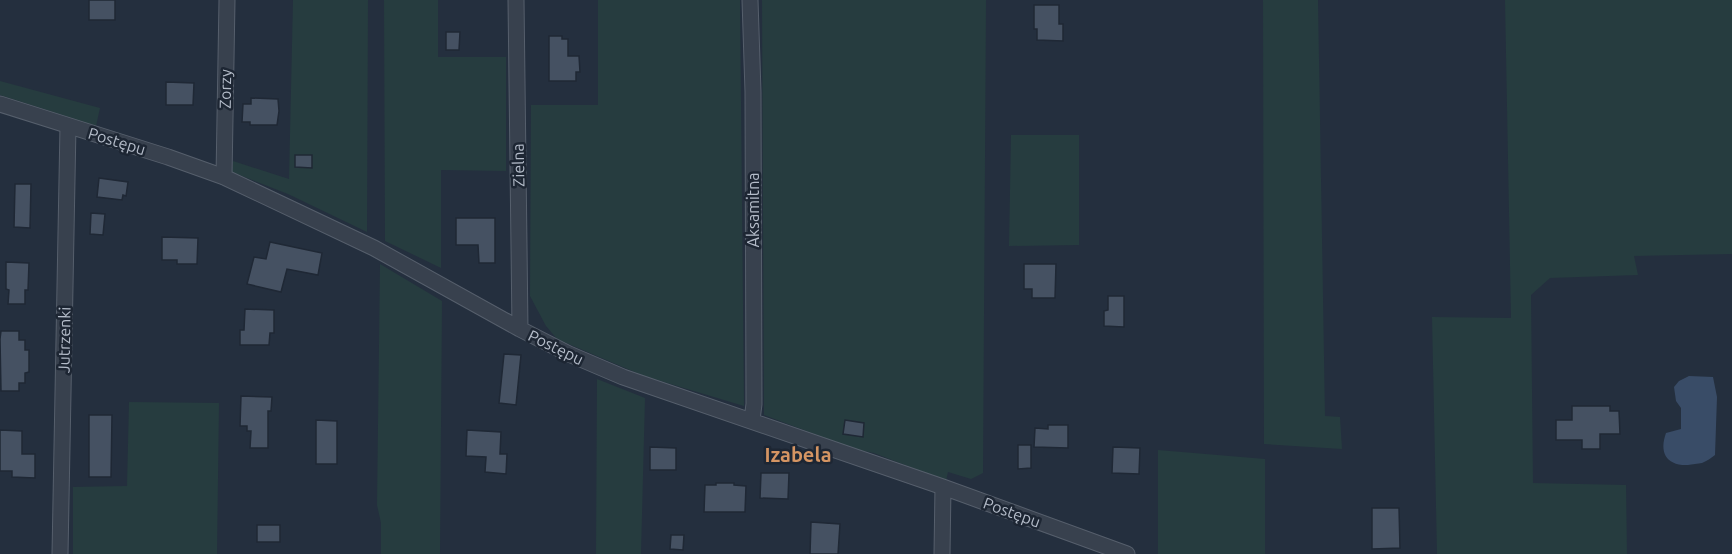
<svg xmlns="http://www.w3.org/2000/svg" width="1732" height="554" viewBox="0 0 1732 554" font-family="Ubuntu,sans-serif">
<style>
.green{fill:#263c3f}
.water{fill:#394c67}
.building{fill:#455162;stroke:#1f2835;stroke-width:1.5}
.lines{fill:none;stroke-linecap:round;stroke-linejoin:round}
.minor-casing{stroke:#565f6c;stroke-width:17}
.minor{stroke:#38414e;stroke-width:15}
.labels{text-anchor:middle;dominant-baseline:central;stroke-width:5;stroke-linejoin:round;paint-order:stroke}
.street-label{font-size:16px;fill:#b4bcc9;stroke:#1d2633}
.quarter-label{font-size:20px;font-weight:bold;fill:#d59563;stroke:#1d2633}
</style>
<rect width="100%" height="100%" fill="#242f3e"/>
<path class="green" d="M293,0H368L367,232L288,194L232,172L233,161L289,179Z
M384,0H438V57H506V171L441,170V268L385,241Z
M598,0H740L744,406L644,376L557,339L546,326L530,296L531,105H598Z
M762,0H986L983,473L971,479L948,472L946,481L874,453L854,449L764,415Z
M1263,0H1318L1325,416L1340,417L1342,449L1264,444Z
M1505,0H1732V254L1634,256L1638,275L1550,278L1531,295L1533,483L1626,485L1627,554H1437L1432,317L1511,318Z
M0,81L100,108L96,126L0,95Z
M1011,135H1079V245L1009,246Z
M380,264L442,301L440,554H381V523L377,505Z
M597,379L645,398L641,554H596Z
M129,402L219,403L217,554H73V487L127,486Z
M1158,450L1265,459V554H1158Z"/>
<path class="water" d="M1689,376L1713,377L1717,397L1715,455C1711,458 1707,461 1702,463C1698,464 1692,464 1688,465C1666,466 1659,452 1666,433L1681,429V408L1676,401L1674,387L1679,381Z"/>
<path class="building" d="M89,0H115V20H89Z
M1034,5H1059V24H1063V41L1037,40V29H1034Z
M446,32H460L459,50H446Z
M549,36H562V39H568V56H579L580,72H576V81H549Z
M166,82L194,83L193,105H166Z
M251,98L278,99L279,111L277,125H250V122H242L243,104H251Z
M295,155H312V168L295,167Z
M99,178L128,182L126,196L123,195L122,200L97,197Z
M15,184H31L30,228L14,227Z
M91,213L105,214L103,235L90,234Z
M456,218H495V263H479L478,245H456Z
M162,237L198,238L197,264H177V260H162Z
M270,242L322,253L318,275L287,269L281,292L247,284L254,257L266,259Z
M6,262L29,263L28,290H25V304H8L9,290L6,289Z
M1024,264H1056L1055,298H1032V289H1024Z
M1108,296H1124V327L1104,326V311L1108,310Z
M245,309L274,310V333H270L269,345H240V330H244Z
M1,331H19V340H25V350H29V372L25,373V383H19V391H1L0,339Z
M504,354L521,355L516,405L499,403Z
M241,396L272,397L271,411H268V448H250L251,431H247V426H240Z
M1572,406H1610V411H1619L1620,434H1600V449H1582V440H1556V420H1572Z
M89,415H112L111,477H89Z
M316,420L337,421V464H316Z
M845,420L864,423L863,437L843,434Z
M1048,425H1068V448L1034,447L1035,428L1048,429Z
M0,430L22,431V454H35V478L12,477V471H0Z
M467,430L501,432L500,454H507L506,474L485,472L486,457L466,456Z
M1018,445H1031V468L1018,469Z
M650,447L676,448V470H650Z
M1113,447L1140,448L1139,474L1112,473Z
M761,473H789L788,499L760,498Z
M716,483H734V485L746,486L745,512H704L705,485H716Z
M1372,508H1399L1400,548L1372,549Z
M811,522L840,524L838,554H810Z
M257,525H280V542H257Z
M671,535H684L683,550L670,549Z"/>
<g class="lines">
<defs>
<path id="minor" d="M516,0L520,329
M750,0L753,92L754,404L752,420
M0,104L168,157L224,177L374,248L520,329L569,354L623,377L943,487L1127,554
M224,177L227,0
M60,554L68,126
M942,554L943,487"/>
</defs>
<use href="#minor" class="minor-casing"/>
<use href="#minor" class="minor"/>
</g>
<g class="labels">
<g class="street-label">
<text transform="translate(225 89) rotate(-89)">Zorzy</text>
<text transform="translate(117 141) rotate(17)">Postępu</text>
<text transform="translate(518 165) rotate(-91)">Zielna</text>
<text transform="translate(753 210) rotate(-90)">Aksamitna</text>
<text transform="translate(64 340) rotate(-89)">Jutrzenki</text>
<text transform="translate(556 347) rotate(26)">Postępu</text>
<text transform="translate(1012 512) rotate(20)">Postępu</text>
</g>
<g class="quarter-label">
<text x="798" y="454">Izabela</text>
</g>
</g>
</svg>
